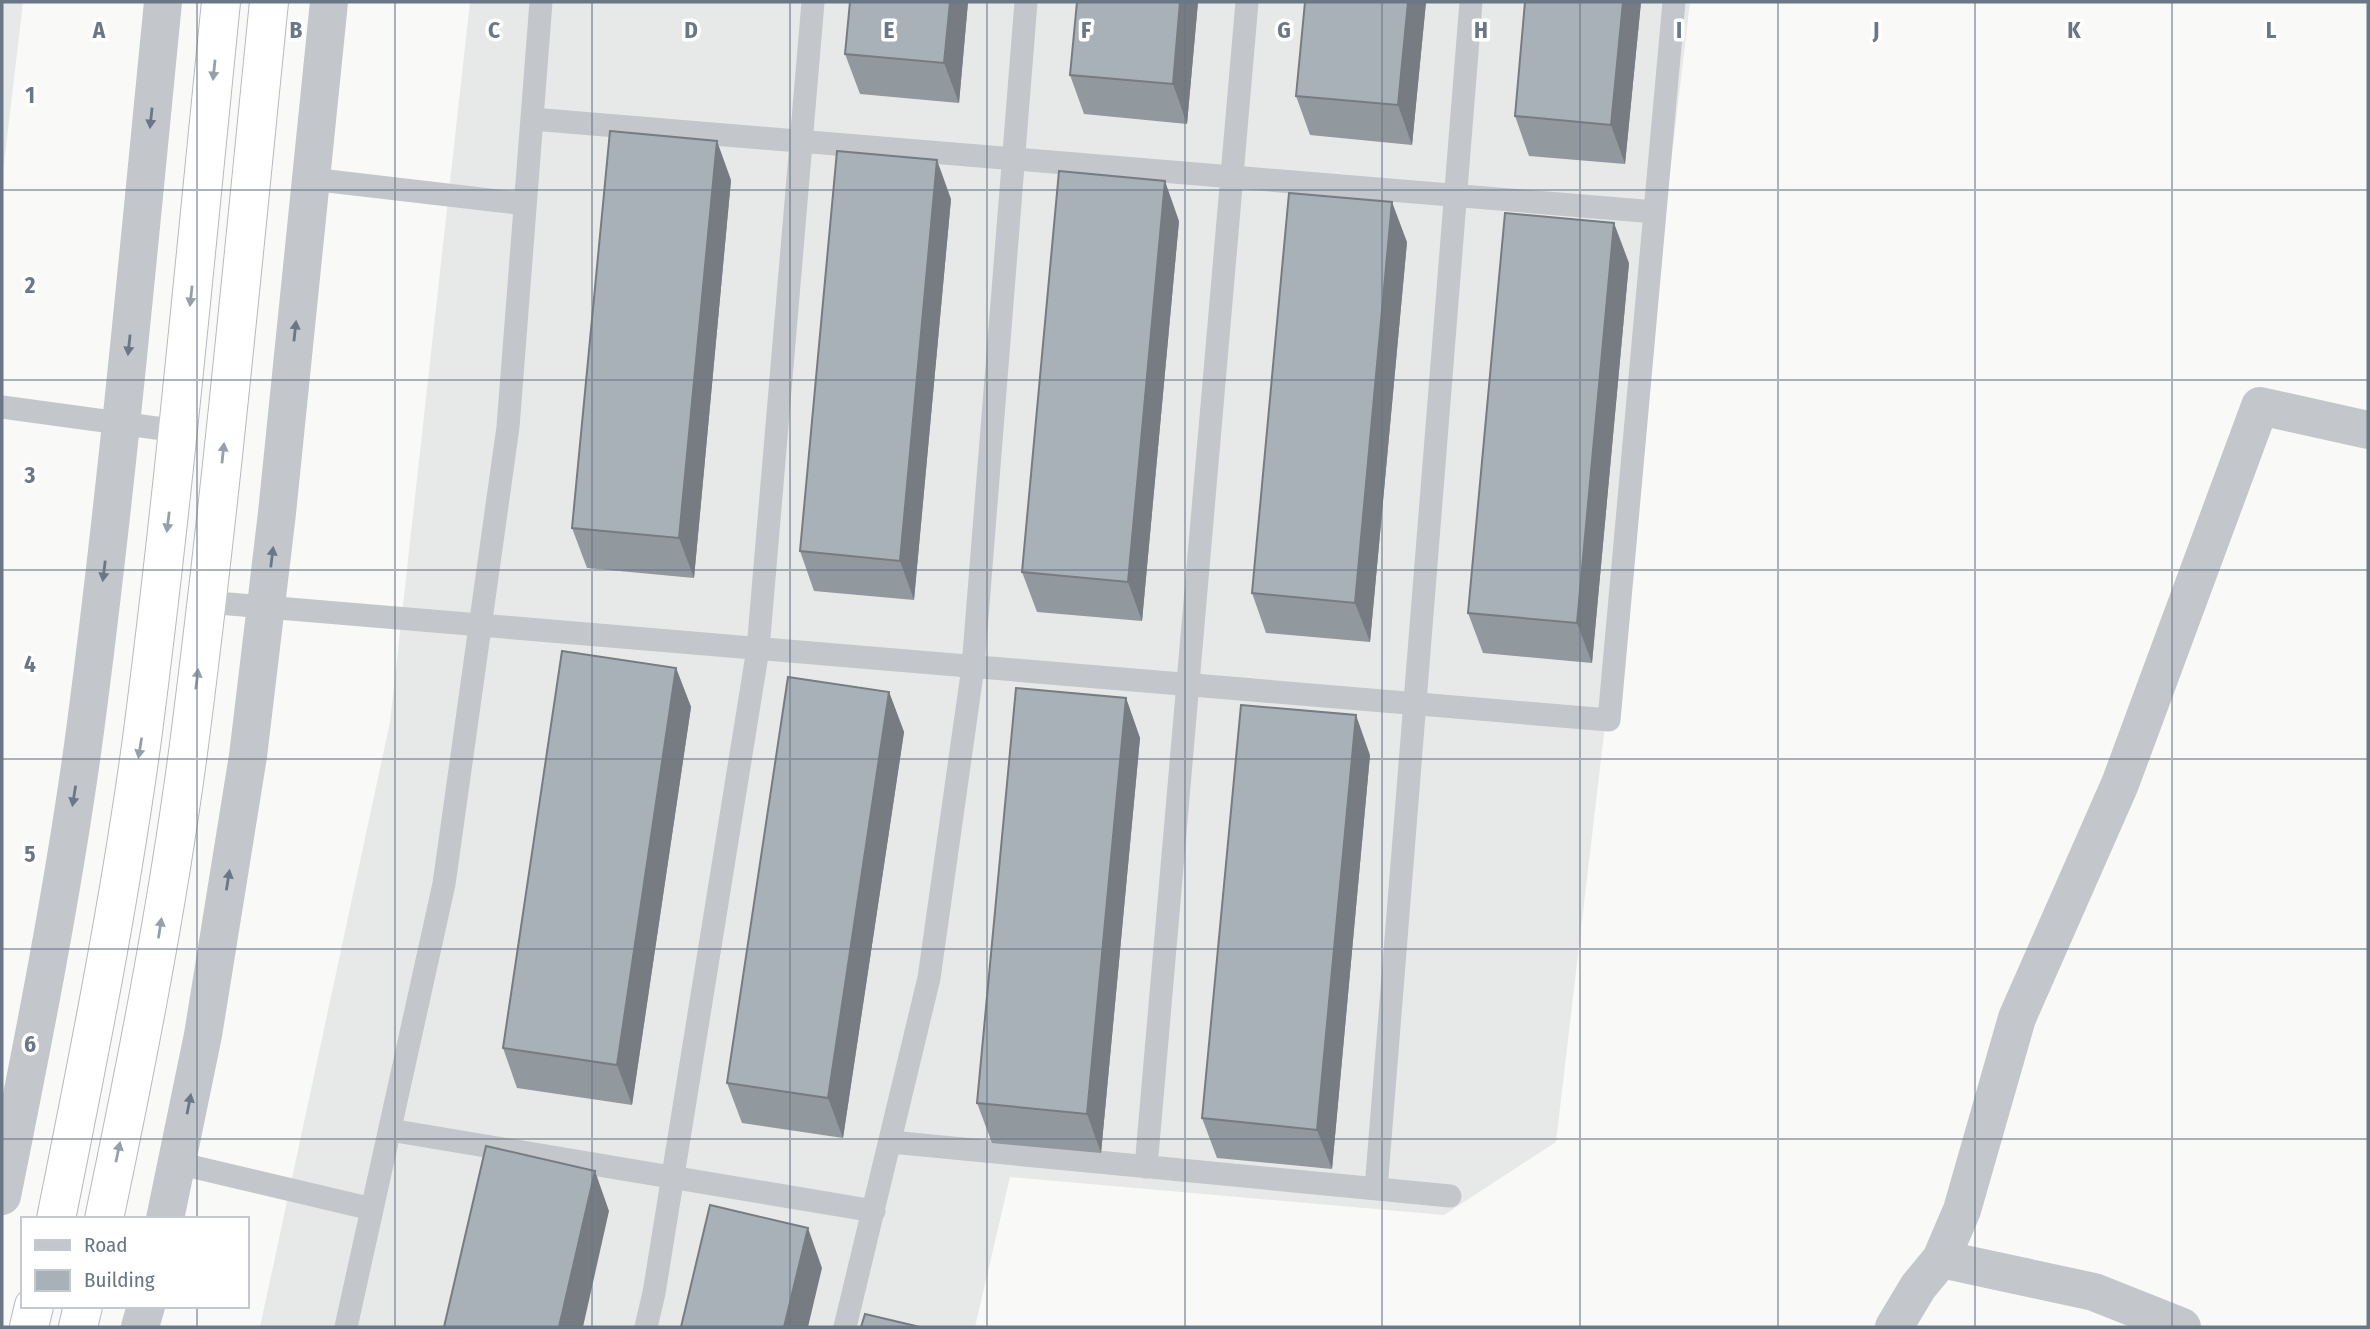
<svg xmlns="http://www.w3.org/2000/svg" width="2370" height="1329" viewBox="0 0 2370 1329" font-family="'Fira Sans Condensed',sans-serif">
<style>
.built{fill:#e7e8e8}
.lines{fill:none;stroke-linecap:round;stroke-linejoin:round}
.trunk-casing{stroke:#b6b9bd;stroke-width:40}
.service{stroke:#c3c6ca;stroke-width:23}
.minor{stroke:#c3c6ca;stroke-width:38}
.trunk{stroke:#fff;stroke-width:38}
.wall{fill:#91989e}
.shaded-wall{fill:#767c81}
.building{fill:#a9b1b8;stroke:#767c81;stroke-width:2}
.oneway{fill:#96a0ab}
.oneway2{fill:#697787}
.grid{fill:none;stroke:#697787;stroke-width:2;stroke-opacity:0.55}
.grid-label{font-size:23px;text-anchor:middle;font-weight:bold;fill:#697787;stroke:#fff;stroke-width:7;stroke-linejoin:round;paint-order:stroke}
</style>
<rect width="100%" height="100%" fill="#f9f9f7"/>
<path class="built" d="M2,2H23L2,181Z
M470,2H1690L1556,1142L1444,1215L1010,1177L975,1327H260L390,722Z"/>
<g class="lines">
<defs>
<path id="trunk" d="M56,1219C88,1060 120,900 142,739C174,494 196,247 221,2
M104,1219C137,1062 168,904 189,745C221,498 244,249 269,2
M29,1327L34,1306
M78,1327L83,1306"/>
</defs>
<use href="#trunk" class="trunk-casing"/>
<path class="service" d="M532,119L1655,212
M311,179L525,204
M2,407L178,431
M206,602L1609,720L1674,2
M390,1130L874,1211
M891,1142L1450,1196
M177,1163L372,1209
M1146,1167L1247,2
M1376,1189L1471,2
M346,1327L444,884L508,427L541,2
M646,1327L654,1293L758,649L813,2
M845,1327L929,978L973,667L1026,2"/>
<path class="minor" d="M2,1196C33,1042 64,887 85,731C117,488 139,245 163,2
M165,1219L203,1035L248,756L277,513L329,2
M1941,1259L2094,1292L2182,1327
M140,1327L146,1306
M1894,1327L1918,1287L1941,1259L1962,1210L2017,1018L2120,784L2260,406L2368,430"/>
<use href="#trunk" class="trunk"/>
</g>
<path class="wall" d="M850,2H968L959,103L860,94L845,54Z
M1198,2L1187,124L1084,114L1070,75Z
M1426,2L1412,145L1310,135L1296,96Z
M1525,2H1641L1625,164L1529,156L1515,116Z
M731,180L694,578L587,568L572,528Z
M951,199L914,600L814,591L800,551Z
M1179,221L1142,621L1037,612L1022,572Z
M1407,242L1370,642L1266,633L1252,593Z
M1629,263L1592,663L1483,653L1468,613Z
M676,668L691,707L632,1105L517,1088L503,1048Z
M889,692L904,732L843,1138L742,1123L727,1083Z
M1126,698L1140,738L1101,1153L992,1143L977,1103Z
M1370,755L1332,1169L1217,1158L1202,1118Z"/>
<path class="shaded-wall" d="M950,2H968L959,103L944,63Z
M1180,2H1198L1187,124L1173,84Z
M1408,2H1426L1412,145L1398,105Z
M1623,2H1641L1625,164L1611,125Z
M717,141L731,180L694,578L679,538Z
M937,160L951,199L914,600L900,561Z
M1165,181L1179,221L1142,621L1128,582Z
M1392,202L1407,242L1370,642L1355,603Z
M1614,223L1629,263L1592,663L1577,623Z
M676,668L691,707L632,1105L617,1065Z
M889,692L904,732L843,1138L828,1098Z
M1126,698L1140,738L1101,1153L1087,1114Z
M1356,715L1370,755L1332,1169L1317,1130Z
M595,1171L609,1211L583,1327H559Z
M808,1228L822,1268L808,1327H784Z"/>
<path class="building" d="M850,2H950L944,63L845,54Z
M1077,2H1180L1173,84L1070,75Z
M1305,2H1408L1398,105L1296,96Z
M1525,2H1623L1611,125L1515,116Z
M610,131L717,141L679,538L572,528Z
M837,151L937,160L900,561L800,551Z
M1059,171L1165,181L1128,582L1022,572Z
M1289,193L1392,202L1355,603L1252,593Z
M1505,213L1614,223L1577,623L1468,613Z
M562,651L676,668L617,1065L503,1048Z
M788,677L889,692L828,1098L727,1083Z
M1016,688L1126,698L1087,1114L977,1103Z
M1241,705L1356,715L1317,1130L1202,1118Z
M486,1146L595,1171L559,1327H444Z
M710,1205L808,1228L784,1327H681Z
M865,1314L920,1327H861Z"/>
<defs><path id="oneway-solid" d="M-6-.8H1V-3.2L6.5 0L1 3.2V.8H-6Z" transform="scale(1.75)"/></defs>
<g class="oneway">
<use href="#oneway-solid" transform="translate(214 70) rotate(96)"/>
<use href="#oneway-solid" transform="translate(191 296) rotate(96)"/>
<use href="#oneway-solid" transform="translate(223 453) rotate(-84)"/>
<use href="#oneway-solid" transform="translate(168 522) rotate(97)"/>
<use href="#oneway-solid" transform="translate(197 679) rotate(-83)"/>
<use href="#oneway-solid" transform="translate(140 748) rotate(99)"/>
<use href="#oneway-solid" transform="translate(160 928) rotate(-81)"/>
<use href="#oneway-solid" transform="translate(118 1152) rotate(-78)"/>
</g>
<g class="oneway2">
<use href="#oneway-solid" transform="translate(151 118) rotate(96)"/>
<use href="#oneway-solid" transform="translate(295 331) rotate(-84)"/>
<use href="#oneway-solid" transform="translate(129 345) rotate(96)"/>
<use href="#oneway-solid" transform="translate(272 557) rotate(-83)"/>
<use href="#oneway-solid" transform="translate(104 571) rotate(97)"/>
<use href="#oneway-solid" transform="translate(74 796) rotate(99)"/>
<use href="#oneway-solid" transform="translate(228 880) rotate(-81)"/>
<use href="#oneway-solid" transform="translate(189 1104) rotate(-79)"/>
</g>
<path class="grid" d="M197,2V1219M395,2V1327M592,2V1327M790,2V1327M987,2V1327M1185,2V1327M1382,2V1327M1580,2V1327M1778,2V1327M1975,2V1327M2172,2V1327M2,190H2368M2,380H2368M2,570H2368M2,759H2368M2,949H2368M2,1139H2368M197,1306V1327"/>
<g class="grid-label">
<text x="99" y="38">A</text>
<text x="296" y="38">B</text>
<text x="494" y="38">C</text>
<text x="691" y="38">D</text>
<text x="889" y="38">E</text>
<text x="1086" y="38">F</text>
<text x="1284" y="38">G</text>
<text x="1481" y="38">H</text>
<text x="1679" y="38">I</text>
<text x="1876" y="38">J</text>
<text x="2074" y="38">K</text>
<text x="2271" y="38">L</text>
<text x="30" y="103">1</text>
<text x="30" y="293">2</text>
<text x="30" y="483">3</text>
<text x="30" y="672">4</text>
<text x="30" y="862">5</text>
<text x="30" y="1052">6</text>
</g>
<rect width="2370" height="1329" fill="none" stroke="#697787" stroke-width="7"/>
<rect x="21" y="1217" width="228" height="91" fill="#ffffff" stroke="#c3c9cf" stroke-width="2"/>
<rect x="35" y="1240" width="35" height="10" fill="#c3c6ca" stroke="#c3c9cf" stroke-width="2"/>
<text x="84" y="1252" font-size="21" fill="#697787">Road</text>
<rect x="35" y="1270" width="35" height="21" fill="#a9b1b8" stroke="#c3c9cf" stroke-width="2"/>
<text x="84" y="1287" font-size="21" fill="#697787">Building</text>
</svg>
